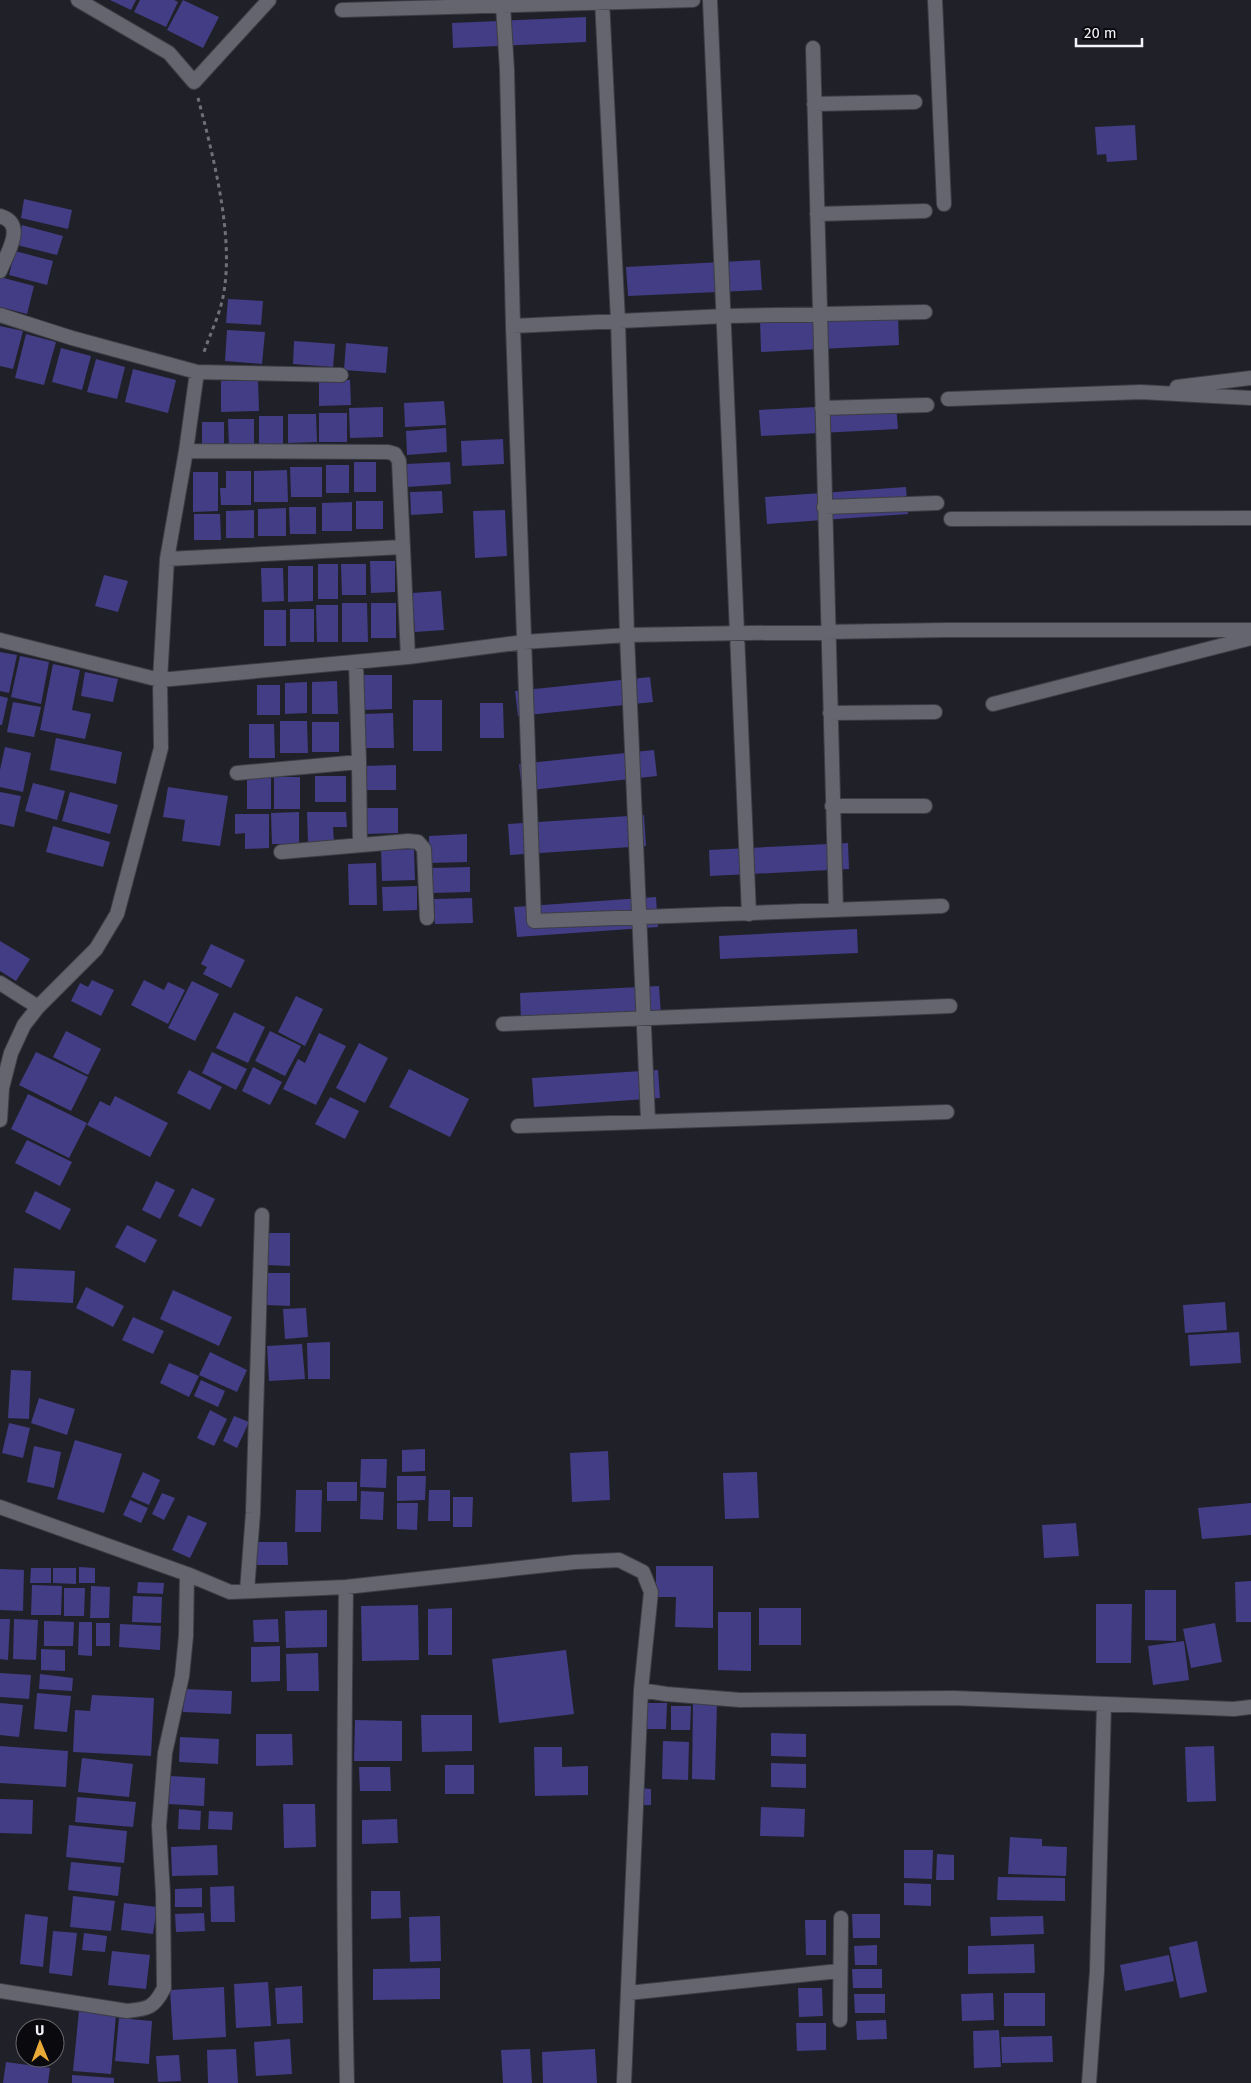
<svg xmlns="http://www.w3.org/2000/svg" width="1251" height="2083" viewBox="0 0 1251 2083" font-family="'Fira Sans',sans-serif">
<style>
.building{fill:#423d84}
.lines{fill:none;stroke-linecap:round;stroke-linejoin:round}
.minor-casing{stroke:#3d3d45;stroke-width:16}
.path{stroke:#707078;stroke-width:3;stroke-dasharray:4 4;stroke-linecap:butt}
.minor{stroke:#656570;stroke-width:14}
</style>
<rect width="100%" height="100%" fill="#202029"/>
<path class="building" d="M110,0H136L131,10Z
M140,0H174L178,2L166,27L134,12Z
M183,0L219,17L203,48L167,30Z
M586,17V42L453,48L452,23Z
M1135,125L1137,160L1107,162L1106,154L1097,155L1095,127Z
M24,199L72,210L68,229L21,218Z
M22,225L63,236L57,255L17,245Z
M15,251L53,261L47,285L9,275Z
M760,260L762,290L628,296L626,267Z
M0,277L34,286L27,314L0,307Z
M228,299L263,301L261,325L226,323Z
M898,313L899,345L761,352L760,320Z
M0,326L23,331L13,369L0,366Z
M227,330L265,332L262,364L225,361Z
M26,334L56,342L44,385L15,378Z
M294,341L335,344L333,367L293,364Z
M346,343L388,347L386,373L344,370Z
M61,348L91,356L82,390L52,382Z
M96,359L125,367L117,399L87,392Z
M133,369L176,380L168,413L125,402Z
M319,380H350L351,405L319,406Z
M221,381H258L259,411L221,412Z
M444,401L446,425L405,427L404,403Z
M896,403L898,429L761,436L759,410Z
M383,407V437L350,438L349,408Z
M319,413H347V442H319Z
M288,414H316L317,442L288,443Z
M259,416H283V445H259Z
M228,419H254V449H229Z
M202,422H224V450H202Z
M446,428L447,452L407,455L406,431Z
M503,439L504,464L462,466L461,441Z
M354,462H376V492H354Z
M450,462L451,484L407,487L406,464Z
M326,465H349V493H326Z
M290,467H322V497H291Z
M287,470L288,502H254V471Z
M226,471H251V505H221L220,488H226Z
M193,472H218V511L193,512Z
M906,487L908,514L767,524L765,497Z
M442,491L443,513L411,515L410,492Z
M356,501H383V529H356Z
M352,502V531H322V503Z
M289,507H316V534H290Z
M286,508V536H258V509Z
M254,510V538H226V511Z
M505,510L507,556L475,558L473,511Z
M194,514H220L221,540H194Z
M370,561H395V592L371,593Z
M318,564H338V599H318Z
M341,564H366V595H342Z
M288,566H313V601L288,602Z
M261,568H283L284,601L262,602Z
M104,575L128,581L118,612L95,606Z
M441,591L444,630L415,632L412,593Z
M342,603H367L368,642H342Z
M371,603H396V638H371Z
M316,605H338V642H317Z
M290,609H314V642H290Z
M264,610H286V646H264Z
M0,652L17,655L9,693L0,691Z
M20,656L49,662L41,704L11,697Z
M53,664L80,670L72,710L91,714L85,739L40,730Z
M85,672L118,679L113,702L81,696Z
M362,675H392V709L362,710Z
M650,677L653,702L518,716L515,691Z
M337,681L338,714H312V682Z
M307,682V713L285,714V683Z
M257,685H280V715H257Z
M0,696L8,698L2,725H0Z
M413,700H442V751H413Z
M13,702L41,707L34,737L7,732Z
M480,703H503L504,738H480Z
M393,713L394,748H363V714Z
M280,721H307L308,753H280Z
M312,722H339V752H312Z
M249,724H274L275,758H249Z
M56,738L122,752L116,784L50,770Z
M5,747L31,753L23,792L0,787V770Z
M654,750L657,776L522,791L519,764Z
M396,765V790H363V766Z
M247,776H271V809H247Z
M315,776H346V802H315Z
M274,777H300V809H274Z
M33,783L65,791L57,820L25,811Z
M168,787L228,796L220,846L182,841L185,820L163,817Z
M0,792L21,796L14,827L0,824Z
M70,792L118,805L110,834L62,821Z
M366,808H398V833L366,834Z
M299,812V844H272L271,813Z
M307,812H346L347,827H333L334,842H308Z
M235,814H269V848L245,849V833L235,834Z
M644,815L646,846L510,855L508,824Z
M53,826L110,842L103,867L46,852Z
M467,834V862L429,863V836Z
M848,843L849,869L710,876L709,850Z
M414,849L415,880L382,881L381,850Z
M376,863L377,905H349L348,864Z
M470,867V892L432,893L431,868Z
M417,886V910L383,911L382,887Z
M656,897L658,927L517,937L514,907Z
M472,898L473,923L435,924L434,899Z
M857,929L858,953L720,959L719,936Z
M0,941L30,959L16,981L0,971Z
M211,944L245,960L231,988L203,974L207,967L201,964Z
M92,980L114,990L101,1016L71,1001L80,983L88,987Z
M144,980L164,990L168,982L185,990L168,1024L131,1005Z
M192,981L219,994L195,1041L168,1028Z
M659,986L661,1015L521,1022L520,993Z
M296,996L323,1009L305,1046L278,1032Z
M234,1012L265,1027L248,1063L216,1048Z
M66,1031L101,1049L88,1075L53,1057Z
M270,1031L301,1046L285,1076L255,1061Z
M319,1033L346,1046L316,1105L283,1089L298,1059L305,1063Z
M359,1043L388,1058L365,1103L336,1088Z
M36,1052L88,1077L71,1111L19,1085Z
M212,1052L247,1069L236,1090L202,1073Z
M253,1067L282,1082L270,1105L242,1091Z
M409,1069L469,1099L450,1137L389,1107Z
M189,1070L222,1087L210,1110L177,1093Z
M658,1070L660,1098L534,1107L532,1078Z
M28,1094L87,1123L69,1158L11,1129Z
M115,1096L168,1123L150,1157L87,1125L100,1101L110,1106Z
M330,1097L359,1111L345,1139L315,1124Z
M27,1140L72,1162L60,1186L15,1163Z
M156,1181L175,1190L160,1219L142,1210Z
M192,1188L215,1199L201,1227L178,1216Z
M35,1191L71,1209L60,1230L25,1212Z
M127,1225L157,1240L145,1263L115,1247Z
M268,1233H290V1266L267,1265Z
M14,1268L75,1271L73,1303L12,1300Z
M268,1273H290V1306L267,1305Z
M86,1287L124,1306L113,1327L76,1308Z
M173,1290L232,1317L219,1346L160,1319Z
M1225,1302L1227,1330L1185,1333L1183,1305Z
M306,1308L308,1337L285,1339L283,1309Z
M133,1317L164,1331L153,1354L122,1340Z
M1239,1332L1241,1363L1190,1366L1188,1335Z
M330,1342V1379H308L307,1343Z
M302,1344L305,1379L269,1381L267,1346Z
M210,1352L247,1370L237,1392L199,1375Z
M169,1363L199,1376L189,1397L160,1383Z
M11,1370L31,1371L29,1419L8,1418Z
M201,1380L225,1391L218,1407L194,1396Z
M39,1398L75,1409L67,1435L31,1423Z
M210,1410L227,1419L214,1446L197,1438Z
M234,1416L249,1422L237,1448L223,1441Z
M9,1423L30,1428L23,1458L2,1453Z
M75,1440L122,1454L104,1513L57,1499Z
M34,1446L61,1452L54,1488L27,1482Z
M425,1449V1471L402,1472V1450Z
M608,1451L610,1500L572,1502L570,1453Z
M361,1459H387L386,1488L360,1487Z
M143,1472L160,1480L149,1505L131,1497Z
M757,1472L759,1518L725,1519L723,1473Z
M397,1476H426L425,1500L397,1501Z
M327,1482H357V1501H327Z
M296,1490H322L321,1532H295Z
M429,1490H450V1521H428Z
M361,1491L384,1492L383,1520L360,1519Z
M162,1493L175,1498L164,1520L152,1514Z
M453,1497H473L472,1527H453Z
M130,1500L148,1508L141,1523L123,1515Z
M397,1503H418L417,1530L397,1529Z
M1251,1503V1535L1202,1539L1198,1508Z
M188,1515L207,1523L190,1558L172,1550Z
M1076,1523L1079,1556L1044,1558L1042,1525Z
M257,1542H287L288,1565H257Z
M656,1566H713V1628L675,1627L676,1597H656Z
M79,1567L95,1568V1583H79Z
M31,1568H51V1583H30Z
M53,1568H76V1584L53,1583Z
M0,1569L24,1570L23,1611L0,1610Z
M1251,1581V1622H1236L1235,1582Z
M138,1582L164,1583L163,1594L137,1593Z
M32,1585L62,1586L61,1615H31Z
M91,1586L110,1587L109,1618H90Z
M64,1588H85L84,1616H64Z
M1145,1590H1176V1641L1145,1640Z
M133,1596L162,1597L161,1623L132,1622Z
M1096,1604H1132L1131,1663H1096Z
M418,1605L419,1660L362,1661L361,1606Z
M452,1608V1655H428V1609Z
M759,1608H801V1645H759Z
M327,1610V1647L286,1648L285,1611Z
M718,1612H751V1671L718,1670Z
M0,1619H10L8,1660L0,1659Z
M14,1619L38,1620L36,1660L13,1659Z
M278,1619L279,1642H254L253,1620Z
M44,1621L74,1622L73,1646H44Z
M79,1622H92V1656L78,1655Z
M96,1623H110V1646H96Z
M1215,1623L1222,1662L1191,1668L1183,1629Z
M120,1624L161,1626L160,1650L119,1647Z
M1184,1641L1189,1680L1153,1685L1148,1646Z
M280,1646V1681L251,1682V1647Z
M41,1649L65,1650V1671L41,1670Z
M566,1650L574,1714L499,1723L492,1659Z
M318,1653L319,1691H287L286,1654Z
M0,1673L31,1675L29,1699L0,1697Z
M40,1674L73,1678L72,1691L39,1689Z
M184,1689L232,1691L231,1714L183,1712Z
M37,1693L71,1696L67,1732L34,1729Z
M92,1695L154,1698L151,1756L73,1752L75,1710L90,1711Z
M693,1702L717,1703L715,1780L692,1779Z
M0,1703L23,1705L19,1737L0,1735Z
M647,1703H667L666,1729H647Z
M671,1706H691L690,1730H671Z
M421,1715H472V1751L422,1752Z
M355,1720L402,1721V1761H354Z
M771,1733L806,1734V1757L771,1756Z
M256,1734H292L293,1765L256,1766Z
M180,1737L219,1739L218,1764L179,1762Z
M663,1741L689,1742L688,1780L662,1779Z
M0,1746L68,1751L66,1787L0,1783Z
M1214,1746L1216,1801L1187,1802L1185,1747Z
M534,1747H562V1767L588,1766V1795L535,1796Z
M82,1758L133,1764L129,1797L78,1792Z
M771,1763L806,1764V1788L771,1787Z
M445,1765H474V1794H445Z
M359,1767H390L391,1791H360Z
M170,1776L205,1778L204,1806L168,1804Z
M641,1788L651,1789V1805H640Z
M77,1797L136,1802L133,1827L75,1822Z
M0,1799L33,1800L32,1834L0,1833Z
M283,1804H315L316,1847L284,1848Z
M761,1807L805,1809L804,1837L760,1836Z
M179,1809L201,1811L200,1830L178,1829Z
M209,1811L233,1812L232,1830L208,1829Z
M397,1819L398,1843L362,1844V1820Z
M69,1825L127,1831L124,1863L66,1857Z
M1010,1837L1042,1839V1846L1067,1847L1066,1876L1008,1874Z
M217,1845L218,1875L172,1876L171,1847Z
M904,1850H933L932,1879L904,1878Z
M937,1854L954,1855V1880H936Z
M71,1862L121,1867L118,1896L68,1890Z
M998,1877L1065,1878V1901L997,1900Z
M904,1883L931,1884V1906L904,1905Z
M234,1886L235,1922H211L210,1887Z
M202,1888V1907H175V1889Z
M371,1891H400L401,1918L371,1919Z
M73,1896L115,1901L111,1931L70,1927Z
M124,1903L157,1907L153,1934L121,1930Z
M204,1913L205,1931L176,1932L175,1914Z
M25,1914L48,1917L43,1967L20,1964Z
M852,1914H880V1938H853Z
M440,1916L441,1961L410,1962L409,1917Z
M1043,1916L1044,1934L991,1936L990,1917Z
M805,1920H826V1955H806Z
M53,1931L77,1933L72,1976L49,1973Z
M84,1933L107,1936L105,1952L82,1950Z
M1197,1941L1207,1992L1180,1998L1169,1947Z
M1034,1944L1035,1973L968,1974V1946Z
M877,1945V1965H855L854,1946Z
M112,1951L150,1955L146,1989L108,1985Z
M1169,1955L1174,1981L1125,1991L1120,1965Z
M440,1968V1999L373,2000V1969Z
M852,1969H882V1988H853Z
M268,1982L271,2026L236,2028L234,1984Z
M302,1986L303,2023L277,2024L275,1988Z
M224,1987L226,2037L173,2040L170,1990Z
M798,1988H822L823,2016L799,2017Z
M993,1993L994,2020L962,2021L961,1994Z
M1004,1993H1045V2026H1004Z
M854,1994H885V2013H855Z
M79,2011L116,2014L111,2074L73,2071Z
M119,2018L152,2021L149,2064L115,2061Z
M886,2020L887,2039L857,2040L856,2021Z
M796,2023H826V2050L797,2051Z
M999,2030L1001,2067L974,2068L973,2031Z
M1052,2036L1053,2062L1002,2063L1001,2037Z
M290,2039L292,2074L256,2076L254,2042Z
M236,2049L238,2083H208L207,2050Z
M530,2049L532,2083H503L501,2050Z
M595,2049L597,2083H543L542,2052Z
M179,2055L181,2081L158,2082L156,2056Z
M6,2062L50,2068L48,2083H3Z
M72,2075L114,2078V2083H72Z"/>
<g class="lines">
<defs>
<path id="minor" d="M78,0L169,53L194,82L269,0
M602,0L618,321L627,635L648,1120
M710,0C725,304 735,609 749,914
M935,0L944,204
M503,5L507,70L513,326L534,921L942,906
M342,10L693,0
M813,48L836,910
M814,104L915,102
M817,214L925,211
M0,216C27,224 7,253 0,271
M0,315L72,338L197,372L341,375
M513,326L726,316L925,312
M1177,387L1251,378
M948,399L1141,392L1251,398
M822,408L927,405
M186,451L388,452L395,454L399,461L408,657
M824,507L937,503
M951,519L1251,518
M167,559L403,547
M0,640L160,680L408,657L524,642L627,635L946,630H1251
M356,662L359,762
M993,704L1251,638
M830,713L935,712
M237,773L359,762L360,845
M832,806H925
M281,852L408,841L418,842L424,849L427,918
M0,983L38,1007
M503,1024L950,1006
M0,1120L2,1088L11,1053L24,1025L38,1007L96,949L117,914L161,748L160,680L167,559L186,451L197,372
M518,1126L947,1112
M0,1507L187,1574L230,1592L346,1587L575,1562L619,1560L643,1572L651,1592L641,1690L666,1694L740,1700L953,1698L1234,1709L1251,1707
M346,1587C344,1752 343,1918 347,2083
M247,1591L253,1513L262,1215
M0,1991L127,2011C148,2009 154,2008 164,1988L163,1894L159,1826L165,1753L182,1676L186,1636L187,1574
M628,1993L839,1971
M840,2020L841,1918
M624,2083L641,1690
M1089,2083L1097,1971L1104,1704"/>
</defs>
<use href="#minor" class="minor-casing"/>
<path class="path" d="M198,98C213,155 235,238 223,297C219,317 209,336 203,355"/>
<use href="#minor" class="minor"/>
</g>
<g transform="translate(40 2043) rotate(359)"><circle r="24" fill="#0a0a0e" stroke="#67676c"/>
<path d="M0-4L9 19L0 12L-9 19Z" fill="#e9aa38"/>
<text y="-8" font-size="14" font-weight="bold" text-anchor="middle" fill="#f3f3f9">U</text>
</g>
<path d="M1076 38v8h66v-8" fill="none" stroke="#f3f3f9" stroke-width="2.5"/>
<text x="1084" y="38" font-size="15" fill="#f3f3f9" stroke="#0a0a0e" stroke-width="4" paint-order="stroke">20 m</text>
</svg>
